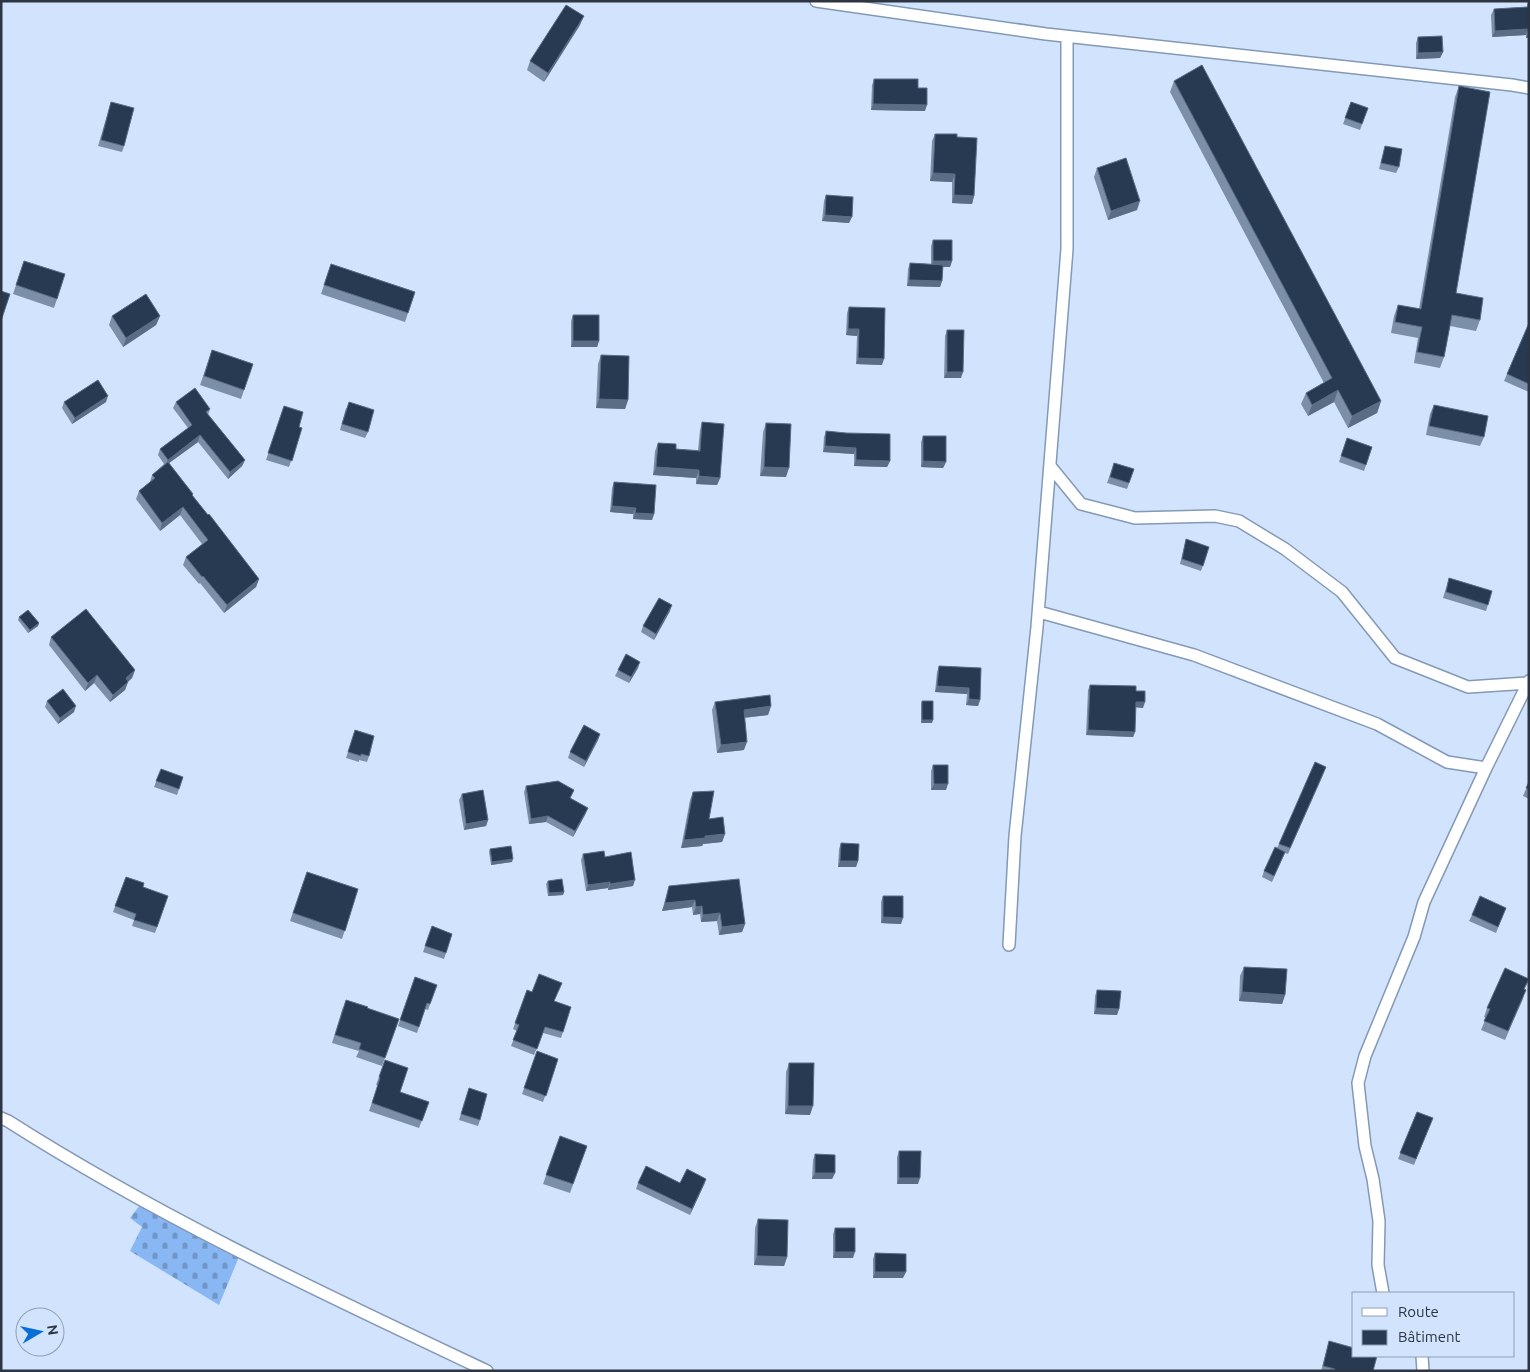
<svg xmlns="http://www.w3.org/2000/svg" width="1530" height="1372" viewBox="0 0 1530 1372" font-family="Ubuntu,sans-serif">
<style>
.cemetery{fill:url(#cemetery-stones)}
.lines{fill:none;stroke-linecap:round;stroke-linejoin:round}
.minor-casing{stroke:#8399b6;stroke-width:14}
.minor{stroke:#fff;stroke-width:11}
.wall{fill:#7c8fa8}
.shaded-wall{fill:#5a6d85}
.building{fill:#273a52;stroke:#5a6d85}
</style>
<defs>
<pattern id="cemetery-stones" width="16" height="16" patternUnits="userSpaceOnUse" patternTransform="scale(1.25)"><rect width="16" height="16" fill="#88b7f4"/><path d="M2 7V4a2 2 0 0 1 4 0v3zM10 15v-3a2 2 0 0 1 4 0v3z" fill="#6f96c7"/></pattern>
</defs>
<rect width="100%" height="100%" fill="#d2e4fd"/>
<path class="cemetery" d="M140,1205L239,1257L219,1305L130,1251L142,1227L130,1218Z"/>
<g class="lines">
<defs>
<path id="minor" d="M816,1L1046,34L1512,85L1529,88
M1050,466L1081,504L1135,518L1215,516L1239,521L1285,549L1342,592L1395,658L1468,687L1528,683
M1039,612L1194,655L1377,724L1447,762L1486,768
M1009,945L1015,836L1037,627L1067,249V37
M1,1118L8,1121C160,1218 324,1294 487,1371
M1383,1293L1378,1265L1379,1221L1373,1179L1365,1146L1358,1083L1365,1056L1414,937L1424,902L1486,768L1529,681
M1422,1356L1423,1371"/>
</defs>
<use href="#minor" class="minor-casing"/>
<use href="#minor" class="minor"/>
</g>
<path class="wall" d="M1528,4L1529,38H1526V35L1492,37L1491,15L1494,9L1527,7Z
M580,25L544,82L527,70L530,61Z
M1418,37L1443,52L1440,58L1416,59V43Z
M874,79L918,88L925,111L871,110L872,85Z
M1174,81L1381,401L1377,413L1348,428L1334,402L1308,416L1301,404L1306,393L1324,383L1170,92Z
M1459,86L1456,293L1480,320L1476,331L1450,326L1444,357L1440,368L1414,363L1418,338L1391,333L1394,316L1398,305L1419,309L1455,97Z
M111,102L124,146L122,152L98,146Z
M1351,102L1368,108L1360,130L1343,124Z
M935,134L957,137L974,196L972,204L952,203V182L930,181L932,141Z
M1385,146L1399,167L1396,173L1379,169Z
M1097,168L1137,210L1108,220L1094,177Z
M826,195L849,223L822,221L824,201Z
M933,240L952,261L950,267H943L942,281L940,287L907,286L908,269L910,263L931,264V246Z
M24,261L57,299L54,308L13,294Z
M331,264L415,292L405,322L321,294Z
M849,307L882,365L856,364L857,336L846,335L847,313Z
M573,315L599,341L597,347H571V321Z
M112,316H160L156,325L123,347L109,325Z
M1529,323V392L1504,381Z
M947,330L961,378H944L945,336Z
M212,350L253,364L241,399L200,385Z
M601,355L628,400L625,409L596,408L598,364Z
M64,402H106L72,424L62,408Z
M176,402L210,409L208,415L245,460L242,466L228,479L198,442L169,463L193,494L192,496L259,579L256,587L224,613L200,583L199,584L183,565L186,557L202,544L180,515L160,531L136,499L139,491L150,482L152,475L164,464L158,455L160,449L188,428L173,408Z
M1434,405L1484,437L1480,446L1426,435L1430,414Z
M284,406L299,427L302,428L289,467L266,460Z
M346,408L368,432L365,438L340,430Z
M702,422L720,478L717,485L696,484V478L653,475L655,451L658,443L676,449L698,450L700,430Z
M766,423L786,477L760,476L763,432Z
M826,431L890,461L887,467L854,466V454L823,452L824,437Z
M923,436L946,462L943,468L921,467V442Z
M1347,438L1372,447L1364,471L1339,462Z
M1114,463L1134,469L1127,489L1107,483Z
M614,482L654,514L652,520L633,519V514L610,512L612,488Z
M1186,539L1209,547L1201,571L1180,564Z
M1449,578L1492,591L1486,611L1443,598Z
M670,611L654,640L641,632L643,626Z
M19,617L39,623L38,626L28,633L18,620Z
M51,637L135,670L132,678L128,682L125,690L110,702L94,683L85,691L49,645Z
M939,666L981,668L980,700L978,706L966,705L967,694L935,692L937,672Z
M638,668L629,683L615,676L618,670Z
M1090,685L1143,708L1135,707V732L1133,737L1086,735L1088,690Z
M47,701L74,712L58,724L45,707Z
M922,701L932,723H921V704Z
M715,702L771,706L768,715L744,718V750L717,753L712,710Z
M355,730L369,756L367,762L359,760V762L346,758Z
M600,734L598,740L584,767L568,758L570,752Z
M933,765L946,790H931V771Z
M161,769L183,777L177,795L154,787Z
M1324,773L1288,854L1285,853L1272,882L1262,877L1264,871L1277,848L1279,844Z
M1529,782V799L1523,796Z
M526,786L574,790L570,798L586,813L573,837L546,822L529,824L524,792Z
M693,792L709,819L725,834L722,842L703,844L702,846L681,848L690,800Z
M462,794L488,820L486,826L464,830L459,800Z
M841,843L858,861L856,867H838L839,849Z
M490,849L512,862L491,865L489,852Z
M583,854L605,857L633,886L608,890V888L586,891L581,860Z
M307,872L358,889L342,939L290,921Z
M126,877L143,887L168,896L155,933L132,926L134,920L113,912Z
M548,881L564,892L563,895L548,896L546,884Z
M669,886L745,924L742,932L719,935L717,921L701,922L700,914L693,915L692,907L662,911Z
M883,896L901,924L881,923V902Z
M1506,908L1496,933L1469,921L1472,915Z
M432,926L452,934L444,959L423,952Z
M1244,967L1285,995L1282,1004L1239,1001L1240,976Z
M415,977L437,985L428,1010L425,1009L417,1033L398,1026Z
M1525,989L1523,999L1505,1040L1481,1030L1486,1018L1484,1017L1487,1008Z
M527,990L554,1001L571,1007L561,1038L543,1033L534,1055L511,1046L517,1031L513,1029Z
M1097,990L1119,1009L1117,1015L1094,1014L1095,996Z
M343,1007L367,1008L399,1019L382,1066L356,1057L359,1051L332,1043Z
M537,1051L558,1059L543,1102L522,1094Z
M385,1060L400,1092L429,1102L419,1128L369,1111L378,1085H376Z
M789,1063L810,1115L785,1114L786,1072Z
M469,1088L480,1120L478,1126L459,1120Z
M1417,1112L1433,1118L1414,1165L1398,1159Z
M560,1136L587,1146L570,1193L543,1184Z
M899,1151L918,1184H897V1157Z
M815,1154L835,1173L832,1179H812L813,1160Z
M706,1179L690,1215L636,1189L638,1183H680Z
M758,1219L787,1257L784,1266L754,1265L755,1228Z
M835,1228L853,1258H833V1234Z
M875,1253L903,1278H873V1259Z
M1329,1341L1373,1371H1321Z"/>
<path class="shaded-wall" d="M584,16L580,25L544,82L548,73Z
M1528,29L1526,35L1492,37L1495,31Z
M1528,32H1529V38H1526Z
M1443,52L1440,58L1416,59L1418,53Z
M873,104L927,105L925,111L871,110Z
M933,173L955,174L952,182L930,181Z
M954,195L974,196L972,204L952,203Z
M1140,201L1137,210L1108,220L1111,211Z
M825,215L852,217L849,223L822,221Z
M933,261H952L950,267H931Z
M909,280L942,281L940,287L907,286Z
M160,316L156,325L123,347L126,338Z
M848,329H859L857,336L846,335Z
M573,341H599L597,347H571Z
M858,358L884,359L882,365L856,364Z
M947,372H963L961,378H944Z
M1338,390L1334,402L1308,416L1312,405Z
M108,396L106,402L72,424L75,418Z
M599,399L628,400L625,409L596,408Z
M1381,401L1377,413L1348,428L1352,416Z
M200,435L198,442L165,466L168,460Z
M825,446L856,448L854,454L823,452Z
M245,460L242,466L228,479L230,472Z
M856,460L890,461L887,467L854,466Z
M923,461L946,462L943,468L921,467Z
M656,467L699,470L696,478L653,475Z
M764,467L789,468L786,477L760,476Z
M699,476L720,478L717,485L696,484Z
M612,506L636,508L633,514L610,512Z
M183,507L180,515L160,531L162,523Z
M635,513L654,514L652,520L633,519Z
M259,579L256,587L224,613L227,605Z
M672,605L670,611L654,640L656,634Z
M39,623L38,626L28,633L30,630Z
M640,662L638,668L629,683L631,677Z
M135,670L132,678L123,686L126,678Z
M97,675L94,683L85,691L88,683Z
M128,682L125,690L110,702L113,695Z
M937,686L969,688L967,694L935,692Z
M969,699L980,700L978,706L966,705Z
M1136,702H1145L1143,708L1134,707Z
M76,706L74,712L58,724L60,718Z
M771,706L768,715L740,718L744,710Z
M922,720H933L932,723H921Z
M1088,730L1135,732L1133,737L1086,735Z
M600,734L598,740L584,767L586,761Z
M747,742L744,750L717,753L721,745Z
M934,784H948L946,790H931Z
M588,808L586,813L573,837L575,831Z
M548,816L546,822L529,824L531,819Z
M488,820L486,826L464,830L466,824Z
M725,834L722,842L703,844L702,846L681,848L684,840L705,836Z
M513,859L512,862L491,865L492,862Z
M840,861H858L856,867H838Z
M635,880L633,886L608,890L610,884Z
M610,882L608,888L586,891L588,885Z
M564,892L563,895L548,896L549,893Z
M695,900L692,907L662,911L665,903Z
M702,906L700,914L693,915L696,907Z
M720,913L717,921L701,922L703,915Z
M883,917L903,918L901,924L881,923Z
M745,924L742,932L719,935L722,927Z
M1242,992L1285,995L1282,1004L1239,1001Z
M1096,1008L1119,1009L1117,1015L1094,1014Z
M788,1106H813L810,1115L785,1114Z
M815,1173H835L832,1179H812Z
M899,1178H920L918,1184H897Z
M706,1179L704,1185L690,1215L692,1209Z
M835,1252H855L853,1258H833Z
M757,1256L787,1257L784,1266L754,1265Z
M875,1272H906L903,1278H873Z"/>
<path class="building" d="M1528,4H1529V32H1528V29L1495,31L1494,9L1528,7Z
M566,5L584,16L548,73L530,61Z
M1442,36L1443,52L1418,53V37Z
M1202,65L1381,401L1352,416L1338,390L1312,405L1306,393L1332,378L1174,81Z
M874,79H918V88H927V105L873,104Z
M1459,86L1490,92L1456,293L1483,298L1480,320L1452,315L1444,357L1417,352L1422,327L1395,322L1398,305L1421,309Z
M111,102L134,108L124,146L101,140Z
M1351,102L1368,108L1362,124L1345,118Z
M935,134H957V137L977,138L974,196L954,195L955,174L933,173Z
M1385,146L1402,149L1399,167L1381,163Z
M1126,158L1140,201L1111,211L1097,168Z
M826,195L853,197L852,217L825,215Z
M933,240H952V261H933Z
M24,261L65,274L57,299L16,285Z
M910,263L943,265L942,281L909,280Z
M331,264L415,292L408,313L324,285Z
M1,291L10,294L1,321Z
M146,294L160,316L126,338L112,316Z
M849,307L885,308L884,359L858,358L859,329H848Z
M573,315H599V341H573Z
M1529,323V384L1507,374Z
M947,330H964L963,372H947Z
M212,350L253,364L244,390L204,376Z
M601,355L629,356L628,400L599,399Z
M98,380L108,396L75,418L64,402Z
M195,388L210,409L206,412L245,460L230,472L200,435L168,460L160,449L192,425L176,402Z
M349,402L374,410L368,432L342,424Z
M1434,405L1488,416L1484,437L1429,426Z
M284,406L303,412L299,427L302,428L292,461L268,453Z
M702,422L724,424L720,478L699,476V470L656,467L658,443L676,444V449L700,451Z
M766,423L791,424L789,468L764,467Z
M826,431L846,433L890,434V461L856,460V448L825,446Z
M923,436H946V462L923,461Z
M1347,438L1372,447L1366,465L1341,456Z
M168,462L193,494L192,495L208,515L209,514L259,579L227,605L203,576L202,577L186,557L208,540L183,507L162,523L139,491L155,478L152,475Z
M1114,463L1134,469L1129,483L1110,477Z
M614,482L656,485L654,514L635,513L636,508L612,506Z
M1186,539L1209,547L1203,566L1182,559Z
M1449,578L1492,591L1488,605L1446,592Z
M659,598L672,605L656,634L643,626Z
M86,609L135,670L126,678L128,682L113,695L97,675L88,683L51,637Z
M28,610L39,623L30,630L19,617Z
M626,654L640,662L631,677L618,670Z
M939,666L981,668L980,700L969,699V688L937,686Z
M1090,685L1136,686V691H1145V702H1136L1135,732L1088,730Z
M63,689L76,706L60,718L47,701Z
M770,695L771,706L744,710L747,742L721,745L715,702Z
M922,701H933V720H922Z
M584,725L600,734L586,761L570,752Z
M355,730L374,736L369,756L361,754V756L348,752Z
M1315,762L1326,767L1290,848L1279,844Z
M933,765H948V784H934Z
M161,769L183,777L179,789L156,781Z
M558,781L574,790L570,798L588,808L575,831L548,816L531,819L526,786Z
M1529,782V789L1526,788Z
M483,790L488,820L466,824L462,794Z
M714,791L709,819L723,817L725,834L705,836V838L684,840L693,792Z
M841,843L859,844L858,861H840Z
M511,846L513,859L492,862L490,849Z
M1275,847L1285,852L1274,876L1264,871Z
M604,851L605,857L631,852L635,880L610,884V882L588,885L583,854Z
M307,872L358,889L345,931L293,913Z
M126,877L144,883L143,887L168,896L157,927L134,920L136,914L115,906Z
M562,879L564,892L549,893L548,881Z
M739,879L745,924L722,927L720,913L703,915L702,906L696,907L695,900L665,903L669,886Z
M883,896H903V918L883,917Z
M1480,896L1506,908L1498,927L1472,915Z
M432,926L452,934L446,953L425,946Z
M1244,967L1287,969L1285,995L1242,992Z
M1505,968L1529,979L1524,989L1526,990L1508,1031L1484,1021L1490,1009L1487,1008Z
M539,974L562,983L554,1001L571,1007L563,1032L545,1027L537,1049L513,1040L519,1025L515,1023L527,990L532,992Z
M415,977L437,985L430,1004L427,1003L419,1027L400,1020Z
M1097,990L1121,991L1119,1009L1096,1008Z
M346,1000L368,1007L367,1008L399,1019L385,1058L359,1049L361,1043L335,1035Z
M537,1051L558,1059L546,1096L524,1088Z
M385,1060L408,1068L400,1092L429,1102L422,1121L372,1103L380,1078L379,1077Z
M789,1063H814L813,1106H788Z
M469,1088L487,1094L480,1120L461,1114Z
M1417,1112L1433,1118L1416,1159L1400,1153Z
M560,1136L587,1146L573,1184L546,1175Z
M899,1151H921L920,1178H899Z
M815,1154L835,1155V1173H815Z
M646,1166L680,1183L687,1169L706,1179L692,1209L638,1183Z
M758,1219L788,1220L787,1257L757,1256Z
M835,1228H855V1252H835Z
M875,1253L906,1254V1272H875Z
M1329,1341L1354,1348V1356H1377L1373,1371H1335V1369L1323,1366Z"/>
<rect width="1530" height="1372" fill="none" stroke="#2c3541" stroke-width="5"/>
<rect x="1352" y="1292" width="162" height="65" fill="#d2e4fd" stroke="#909eb2"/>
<rect x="1362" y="1308" width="25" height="8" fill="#ffffff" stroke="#909eb2"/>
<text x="1398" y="1317" font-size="15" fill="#2c3541">Route</text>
<rect x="1362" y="1330" width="25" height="15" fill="#273a52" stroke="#909eb2"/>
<text x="1398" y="1342" font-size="15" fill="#2c3541">Bâtiment</text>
<g transform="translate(40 1332) rotate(81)"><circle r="24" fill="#d2e4fd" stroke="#909eb2"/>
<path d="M0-4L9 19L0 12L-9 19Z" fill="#096fd7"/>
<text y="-8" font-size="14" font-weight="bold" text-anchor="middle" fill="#2c3541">N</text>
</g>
</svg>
